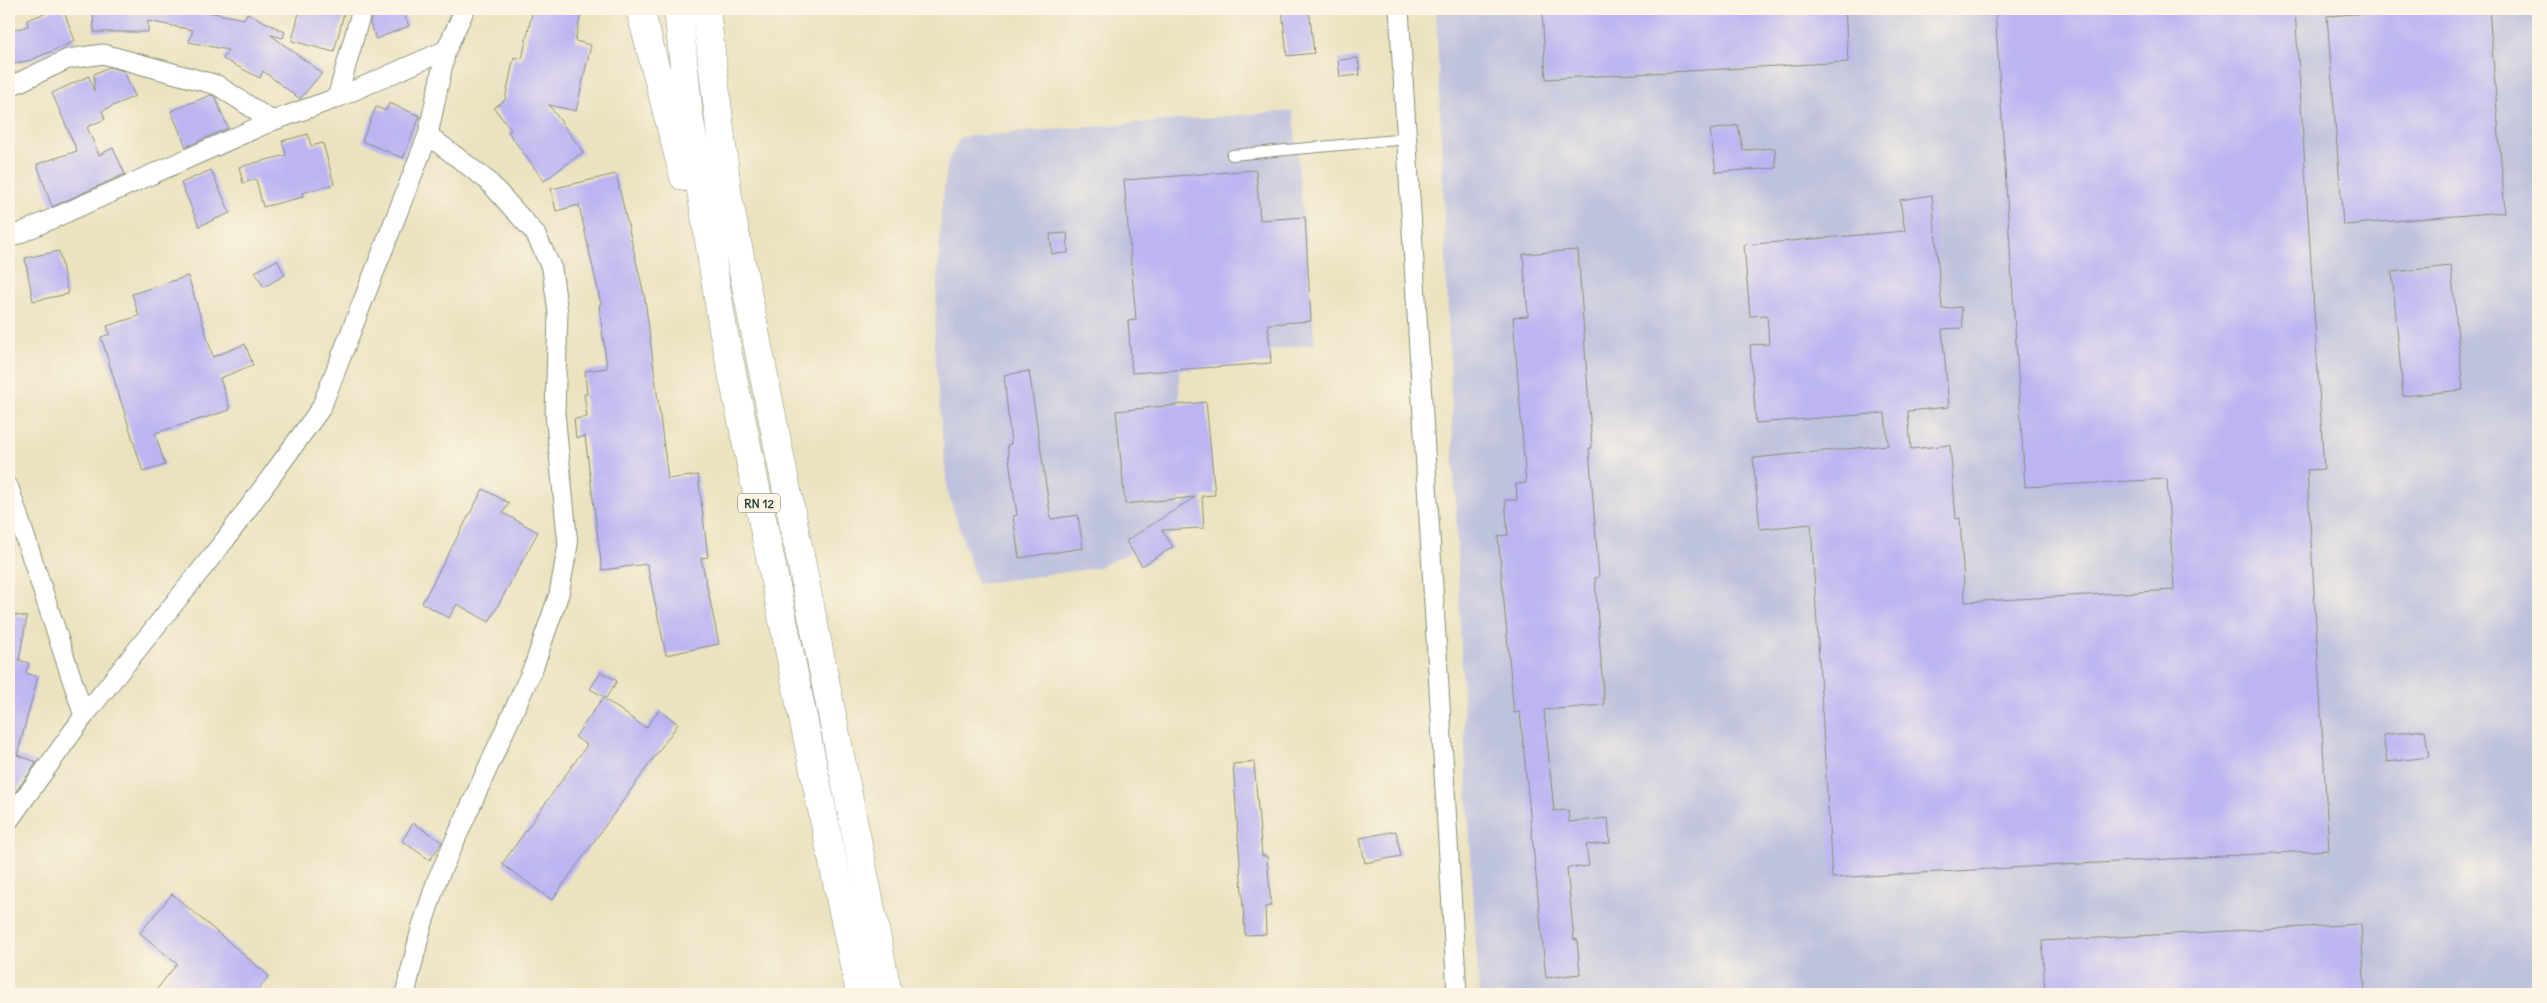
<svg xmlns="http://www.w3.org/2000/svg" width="2547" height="1003" viewBox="0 0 2547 1003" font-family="Delius,sans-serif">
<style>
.industrial{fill:#bfc2dd}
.building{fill:#bcb5f2}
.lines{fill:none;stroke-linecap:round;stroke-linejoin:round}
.service-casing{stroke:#85907a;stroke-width:12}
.minor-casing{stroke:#85907a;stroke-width:21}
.trunk-casing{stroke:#85907a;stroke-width:29}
.service{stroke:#fff;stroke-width:10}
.minor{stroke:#fff;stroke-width:19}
.trunk{stroke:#fff;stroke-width:28}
.labels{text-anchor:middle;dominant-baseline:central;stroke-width:5;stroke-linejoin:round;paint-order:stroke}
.shield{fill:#fcf5e5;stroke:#617469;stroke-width:1}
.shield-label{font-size:12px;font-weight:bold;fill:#1f3d34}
</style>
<rect width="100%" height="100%" fill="#fcf5e5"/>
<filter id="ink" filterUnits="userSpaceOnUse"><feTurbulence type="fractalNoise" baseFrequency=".02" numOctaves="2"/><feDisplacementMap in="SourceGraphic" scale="10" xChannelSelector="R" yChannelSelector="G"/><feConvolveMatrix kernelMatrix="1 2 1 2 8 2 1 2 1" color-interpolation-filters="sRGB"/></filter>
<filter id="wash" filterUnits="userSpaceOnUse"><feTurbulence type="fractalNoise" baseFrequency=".0096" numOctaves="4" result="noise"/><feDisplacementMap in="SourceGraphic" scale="20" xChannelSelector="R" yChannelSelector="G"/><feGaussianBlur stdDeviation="1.12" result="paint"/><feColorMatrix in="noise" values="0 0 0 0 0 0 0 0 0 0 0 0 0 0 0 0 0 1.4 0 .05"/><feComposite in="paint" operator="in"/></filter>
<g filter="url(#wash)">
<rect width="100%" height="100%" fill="#ebe2c0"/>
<path class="industrial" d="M1436,9H2538V994H1479L1466,773Z
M1293,111L1315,343L1179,366L1180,531L1096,568L977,584L947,489L934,345L941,213L948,161L960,137Z"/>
<g id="blocks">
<path class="building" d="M57,9H63L75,41L31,60L9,65V31L28,26L27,20Z
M93,9H193L244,19L247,13L285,32L283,38L271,35L322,73L300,99L263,71L260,78L223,59L228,50L189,42L193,30L148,21V32H94Z
M300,9H345L334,52L292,41Z
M381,9H402L409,26L376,39L370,23L373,12Z
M533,9H582L575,41L591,45L576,111L549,105L583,152L544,181L508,132L511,130L494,108L505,100L514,57L522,59Z
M1282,9H1309L1314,53L1287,56Z
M1542,9H1845L1848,62L1546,79Z
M1995,9H2295L2324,469L2307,470L2329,850L1832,878L1811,524L1760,529L1753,458L1888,445L1885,413L1756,423L1750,345L1769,344L1767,315L1750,316L1744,245L1905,231L1900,200L1932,195L1942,309L1961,307L1963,328L1942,329L1949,407L1908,411L1911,449L1950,445L1956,519L1960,518L1965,602L2174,590L2167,479L2025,487Z
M2429,9H2489L2505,212L2343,225L2327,16Z
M1358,58L1360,75L1340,77L1338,60Z
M109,67L124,71L135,96L102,111L105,119L87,127L99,155L113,148L125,174L52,207L37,164L77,151L52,93L89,76L94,91V74Z
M211,95L215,97L228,128L186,147L171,111Z
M389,103L420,116L403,158L362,141L376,107L386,111Z
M1738,125L1743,150L1775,148L1776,168L1716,172L1710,130Z
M308,134L311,146L323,143L334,184L302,193L303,197L263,207L256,179L243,183L239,167L286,155L282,141Z
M211,170L230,213L199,226L181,183Z
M1256,170L1260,220L1305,217L1311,321L1268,324L1271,363L1132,373L1128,321L1136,320L1124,180Z
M616,174L645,299L668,479L698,475L708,557L701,558L719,644L666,655L647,564L602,570L585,436L576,438L574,419L587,417L584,394H587L585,371L607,368L599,305L601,304L579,205L556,211L551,189Z
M1067,233L1068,253L1052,254L1050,234Z
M1578,250L1592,448H1589L1599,577L1595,578L1604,705L1544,710L1554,811L1568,810L1569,822L1608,818L1610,843L1586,845L1589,866L1567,868L1574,940L1577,939L1580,974L1546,978L1520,712L1514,713L1498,536L1508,535L1505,500H1517L1516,484L1526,483L1513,317L1528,316L1523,254Z
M59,251L68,294L33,301L25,258Z
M277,260L285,275L264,287L255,272Z
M2451,266L2463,390L2403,396L2392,272Z
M188,276L213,357L245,344L253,365L220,378L230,410L155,433L165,465L143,472L101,337L110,334L107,326L139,316L132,294Z
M1029,371L1051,519L1078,515L1083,548L1019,558L1013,516L1017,515L1007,445L1011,444L1004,375Z
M1206,402L1215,495L1202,496L1204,528L1162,530L1173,547L1142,566L1126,541L1195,497L1125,504L1116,411Z
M483,489L509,503L503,513L538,532L489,622L457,604L449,618L422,603Z
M9,614L27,617L19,660L29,663L26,673L38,677L17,755L37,762L9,801Z
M601,672L617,681L606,698L590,689Z
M603,698L646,728L659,710L678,724L552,900L502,864L587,745L575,737Z
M2425,730L2429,757L2387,762L2383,735Z
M1254,762L1262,856H1267L1271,906L1265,907L1266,934L1245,935L1233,764Z
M413,823L442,842L430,860L402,841Z
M1396,831L1401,856L1365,863L1360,838Z
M172,894L269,976L255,994H153L177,964L140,933Z
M2361,924L2365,994H2045L2042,941Z"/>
</g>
</g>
<g filter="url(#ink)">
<use href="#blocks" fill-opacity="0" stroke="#85907a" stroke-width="1"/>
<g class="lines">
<defs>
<path id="service" d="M1232,155L1407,139"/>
<path id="minor" d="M1399,9L1457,994
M9,87L68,59L103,54L217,85L272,121
M337,98L362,9
M9,238L272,121L337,98L446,50
M9,488L84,716
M9,820L84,716L225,540L321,408L428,135L446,50L465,9
M405,994L421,929L437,880L534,666L559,594L568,545L555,413L558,313L552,269L535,233L488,181L428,135"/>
<path id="trunk" d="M640,9L684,177
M678,9L689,115L723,329L860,994
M706,9L728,197L888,994"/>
</defs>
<use href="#service" class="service-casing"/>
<use href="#minor" class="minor-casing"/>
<use href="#trunk" class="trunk-casing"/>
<use href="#service" class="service"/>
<use href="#minor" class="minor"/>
<use href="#trunk" class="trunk"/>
</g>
</g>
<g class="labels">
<rect class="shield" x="738" y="493.5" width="42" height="19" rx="4"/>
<g class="shield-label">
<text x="759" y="503">RN 12</text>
</g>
</g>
<rect width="2547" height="1003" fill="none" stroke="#fcf5e5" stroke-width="30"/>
</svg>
